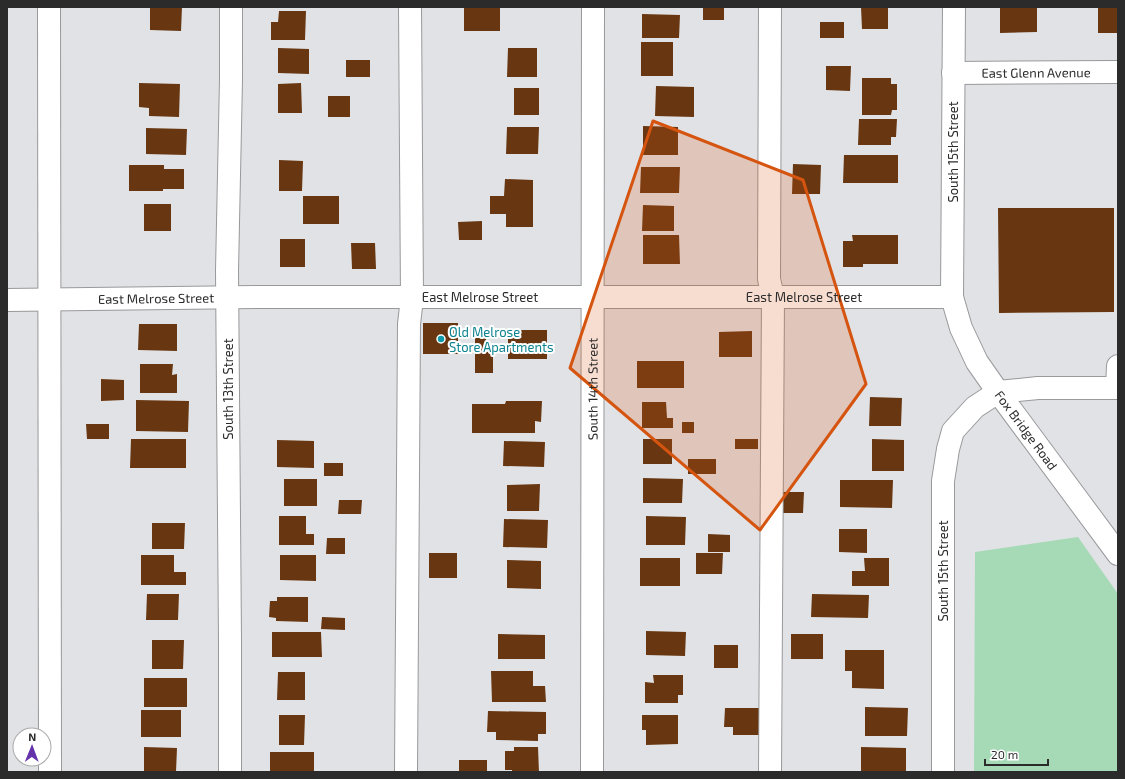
<svg xmlns="http://www.w3.org/2000/svg" width="1125" height="779" viewBox="0 0 1125 779" font-family="'Exo 2',sans-serif">
<style>
.green{fill:#a6dab6}
.building{fill:#683711}
.lines{fill:none;stroke-linecap:round;stroke-linejoin:round}
.minor-casing{stroke:#98999b;stroke-width:24}
.minor{stroke:#fff;stroke-width:22}
.marked{fill:#d5540f;fill-opacity:0.2;stroke:#d5540f;stroke-width:3;stroke-linejoin:round}
.culture-dot{fill:#0f9aa8;stroke:#fff;stroke-width:1.5}
.labels{text-anchor:middle;dominant-baseline:central;stroke-width:4;stroke-linejoin:round;paint-order:stroke}
.street-label{font-size:13px;fill:#2b2b2c;stroke:#fff}
.culture-label{font-size:13px;fill:#0d838f;stroke:#fff;text-anchor:start}
</style>
<rect width="100%" height="100%" fill="#e1e2e5"/>
<path class="green" d="M1078,537L1118,594V772H974L975,552Z"/>
<path class="building" d="M150,7H182L181,31L150,30Z
M464,7H500V31H464Z
M703,7H724V20H703Z
M861,7H888V29H862Z
M1000,7H1037V32L1000,33Z
M1098,7H1118V33H1098Z
M279,11H306L305,40H271V22H278Z
M642,14L680,15L679,38H642Z
M820,22H844V38H820Z
M641,42H673V76H641Z
M278,48L309,49V74L278,73Z
M508,48H537V77H507Z
M346,60H370V77H346Z
M826,66H851L850,91L826,90Z
M862,78H891V84H897V110H892L891,115H862Z
M139,83L180,84L179,117L149,116V108L139,107Z
M301,83L302,113H278V84Z
M656,86L694,87V117L655,116Z
M514,88H539V115H514Z
M328,96H350V117H328Z
M859,119H897L896,137H891V145H858Z
M643,126L678,127V155H643Z
M507,127H539L538,154H506Z
M146,128L187,129L186,155L146,154Z
M844,155H898V183H843Z
M279,160L303,161L302,191H279Z
M793,164L821,165L820,194H792Z
M129,165H164V169H184V189H163V191H129Z
M641,167H680L679,193H640Z
M505,179L533,180V227H506V214H490V196H504Z
M303,196H339V224H303Z
M144,204H171V231H144Z
M643,205L674,206V231H642Z
M998,208H1114V312L999,313Z
M482,221V240H459L458,222Z
M643,235H679L680,264H643Z
M852,235H898V264H863V267H843V241H853Z
M280,239H305V267H280Z
M351,243H375L376,269H352Z
M423,323H458V354H423Z
M139,324H177V351L138,350Z
M508,330H547V359H508Z
M752,331V357H719V332Z
M475,335H486V352H493V373H475Z
M637,361H684V388H637Z
M140,364H173L172,375L177,374V393H140Z
M101,379L124,380V400L101,401Z
M870,397L902,398L901,426H869Z
M136,400L189,401L188,432L136,431Z
M506,401H542L541,422L535,421V433H472V404H505Z
M642,402H666L667,418H673V428H642Z
M682,422H694V433H682Z
M86,424H109V439H87Z
M131,439H186V468H130Z
M643,439H672V464H643Z
M735,439H758V449H735Z
M872,439L904,440V471H872Z
M277,440L314,441V468L277,467Z
M504,441L545,442L544,467L503,466Z
M688,459H716V474H688Z
M324,463H343V476H324Z
M643,478L683,479L682,503H643Z
M284,479H317V506H284Z
M840,480H893L892,508L840,507Z
M540,484L539,511H507V485Z
M778,492H804L803,513H778Z
M339,500H362L361,514H338Z
M279,516H306V534H314V545H279Z
M646,516L686,517L685,545H646Z
M504,519L548,520L547,548L503,547Z
M152,523H185L184,549H152Z
M839,529H867V553L839,552Z
M708,534L730,535V552H708Z
M327,538H345V554H326Z
M429,553H457V578H429Z
M696,553H723L722,574H696Z
M141,555H174V572H186V585H141Z
M280,555H316V581L280,580Z
M640,558H680V586H640Z
M864,558H889V586H852V571H865Z
M507,560L541,561V589L507,588Z
M147,594H179L178,620H146Z
M812,594L869,595L868,618L811,617Z
M277,597H308V622L276,621V618L269,617L270,601H277Z
M322,617L345,618V630L321,629Z
M646,631L686,632L685,656L646,655Z
M272,632H321L322,657H272Z
M498,634L545,635V659H498Z
M791,634H823V659H791Z
M152,640H184L183,669H152Z
M714,645H738V668H714Z
M845,650H884V689L852,688V671H845Z
M491,671H533V686H545L546,702H492Z
M278,672H305V700H277Z
M653,675H683V695H678V703H645V682L654,683Z
M144,678H187V707H144Z
M865,707L908,708L907,736H865Z
M725,708H760V735H733V727H724Z
M141,710H181V737H141Z
M488,711L546,712V734H538V741L496,740V732H487Z
M279,715H305L304,745H279Z
M642,715H678V744L646,745V730H642Z
M144,747L177,748L176,772H144Z
M514,747H538L539,772H512V770H505V751H514Z
M861,747L906,748V772H861Z
M270,752H314V772H270Z
M459,760H487V772H459Z"/>
<g class="lines">
<defs>
<g id="minor">
<path d="M49,7L50,772"/>
<path d="M770,7L769,279L773,297L770,772"/>
<path id="s1" d="M954,7L952,297L961,328L977,362L998,392L1118,554"/>
<path id="s2" d="M953,73L1118,72"/>
<path id="s3" d="M7,300L255,297H952"/>
<path d="M1117,388L1118,366"/>
<path d="M230,772V640L227,271L231,79V7"/>
<path d="M406,772L409,324L412,298L410,7"/>
<path id="s4" d="M592,772L593,7"/>
<path d="M943,772V481L948,449L953,431L975,407L998,392L1038,388H1118"/>
</g>
</defs>
<use href="#minor" class="minor-casing"/>
<use href="#minor" class="minor"/>
</g>
<path class="marked" d="M653,121L803,180L866,384L760,530L570,368Z"/>
<circle class="culture-dot" cx="441" cy="339" r="4"/>
<g class="labels">
<g class="street-label">
<text stroke="none"><textPath href="#s2" startOffset="83">East Glenn Avenue</textPath></text>
<text transform="translate(953 152) rotate(-90)">South 15th Street</text>
<text stroke="none"><textPath href="#s3" startOffset="797">East Melrose Street</textPath></text>
<text stroke="none"><textPath href="#s3" startOffset="473">East Melrose Street</textPath></text>
<text stroke="none"><textPath href="#s3" startOffset="149">East Melrose Street</textPath></text>
<text transform="translate(228 389) rotate(-90)">South 13th Street</text>
<text stroke="none"><textPath href="#s4" startOffset="383">South 14th Street</textPath></text>
<text stroke="none"><textPath href="#s1" startOffset="444">Fox Bridge Road</textPath></text>
<text transform="translate(943 571) rotate(-90)">South 15th Street</text>
</g>
<g class="culture-label">
<text x="449" y="332">Old Melrose<tspan x="449" dy="15">Store Apartments</tspan></text>
</g>
</g>
<rect width="1125" height="779" fill="none" stroke="#2b2b2c" stroke-width="16"/>
<g transform="translate(32 747) rotate(1)"><circle r="19" fill="#ffffff" stroke="#aaaaab"/>
<path d="M0-3L7 15L0 10L-7 15Z" fill="#6433aa"/>
<text y="-6" font-size="11" font-weight="bold" text-anchor="middle" fill="#2b2b2c">N</text>
</g>
<path d="M985 759v6h63v-6" fill="none" stroke="#2b2b2c" stroke-width="2"/>
<text x="991" y="759" font-size="12" fill="#2b2b2c" stroke="#ffffff" stroke-width="3" paint-order="stroke">20 m</text>
</svg>
